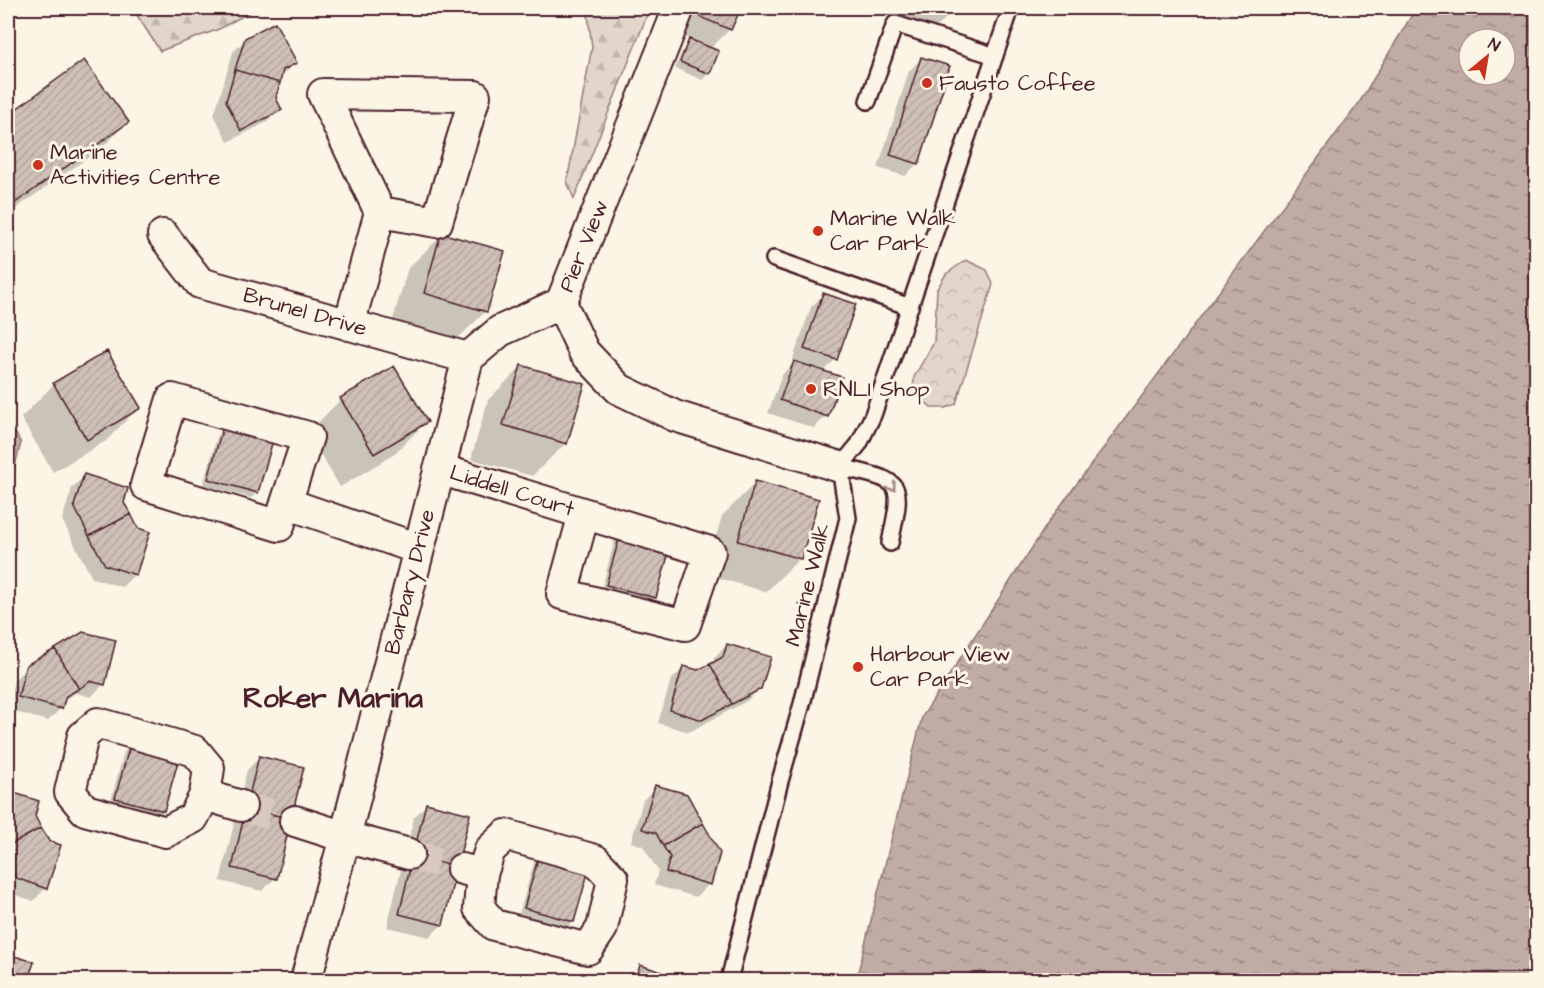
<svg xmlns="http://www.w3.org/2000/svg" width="1544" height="988" viewBox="0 0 1544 988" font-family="'Architects Daughter',sans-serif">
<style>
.forest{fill:url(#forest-firs);stroke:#967a7a;stroke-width:1.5}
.park{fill:url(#park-crowns);stroke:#967a7a;stroke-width:1.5}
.water{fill:url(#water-ripples);stroke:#917474;stroke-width:1.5;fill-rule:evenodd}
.shadow{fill:#0003}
.building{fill:url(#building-hatch);stroke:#4a1f2b;stroke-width:1.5}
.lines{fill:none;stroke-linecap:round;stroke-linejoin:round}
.minor-tunnel{stroke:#d8cac0;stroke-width:30;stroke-dasharray:30 15;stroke-linecap:butt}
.service-casing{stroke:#4a1f2b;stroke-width:20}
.minor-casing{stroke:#4a1f2b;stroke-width:34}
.service{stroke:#fcf5e5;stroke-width:15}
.minor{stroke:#fcf5e5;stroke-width:30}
.oneway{stroke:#a38a88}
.poi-dot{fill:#c8321e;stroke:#fcf5e5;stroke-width:2}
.labels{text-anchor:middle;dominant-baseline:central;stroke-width:6;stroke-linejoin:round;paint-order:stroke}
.poi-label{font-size:22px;fill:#4a1f2b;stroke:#fcf5e5;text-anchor:start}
.street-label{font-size:22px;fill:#4a1f2b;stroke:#fcf5e5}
.district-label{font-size:28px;font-weight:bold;fill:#4a1f2b;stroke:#fcf5e5}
</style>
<defs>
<pattern id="forest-firs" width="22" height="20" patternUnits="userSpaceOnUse" patternTransform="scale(1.5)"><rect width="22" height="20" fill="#e2d5ca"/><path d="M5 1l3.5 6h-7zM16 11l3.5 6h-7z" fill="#c3b6ae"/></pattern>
<pattern id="park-crowns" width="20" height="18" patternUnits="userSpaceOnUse" patternTransform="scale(1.5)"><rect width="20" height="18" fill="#e2d5ca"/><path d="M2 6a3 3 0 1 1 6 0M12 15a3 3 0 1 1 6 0" fill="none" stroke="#c3b6ae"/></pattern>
<pattern id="water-ripples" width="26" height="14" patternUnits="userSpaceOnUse" patternTransform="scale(1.5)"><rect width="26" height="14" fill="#c0aca5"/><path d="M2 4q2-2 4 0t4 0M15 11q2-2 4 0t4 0" fill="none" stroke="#9e8b87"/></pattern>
<pattern id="building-hatch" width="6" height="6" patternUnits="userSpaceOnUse" patternTransform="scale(1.5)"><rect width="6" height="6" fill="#cfc0b7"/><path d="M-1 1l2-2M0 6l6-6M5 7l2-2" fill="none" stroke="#b3a59e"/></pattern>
</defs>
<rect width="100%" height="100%" fill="#fcf5e5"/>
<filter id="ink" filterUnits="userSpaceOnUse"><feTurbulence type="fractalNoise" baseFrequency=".0167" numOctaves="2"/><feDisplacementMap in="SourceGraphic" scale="12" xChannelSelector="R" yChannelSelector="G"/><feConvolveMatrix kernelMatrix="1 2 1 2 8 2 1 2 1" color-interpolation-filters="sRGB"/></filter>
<g filter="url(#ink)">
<path class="forest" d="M122,8H257L219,29L160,51L135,12Z
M587,8H650L574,199L567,182L592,47Z"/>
<path class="park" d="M966,260L987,270L993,284L956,404L946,408H932L913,391L914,377L934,342L937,289L946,274Z"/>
<path class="water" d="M1416,8H1536V980H856L922,717L1050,520L1359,103ZM1469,39H1505V75H1469Z
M8,420L21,443L8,492Z"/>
<path class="shadow" d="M695,8H741L730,29L710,49L717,52L708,74L702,80L675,68L684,47L691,40L683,36Z
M893,8H954L952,12L933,31L904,21L907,12Z
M246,39L295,63L280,77L274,98L280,109L267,122L228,142L214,115L233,52Z
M922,58L948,67L917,164L905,176L878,168L909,71Z
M84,62L127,122L103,147L8,214V117Z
M442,235L486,311L452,344L391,326L408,268Z
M823,295L836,359L822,372L826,416L814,428L768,413L782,375L794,362H792L811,307Z
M521,367L566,443L532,476L471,459L488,400Z
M54,384L139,407L106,441L53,472L21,418Z
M341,399L426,422L393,455L340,487L308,433Z
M224,428L257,492L251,498L203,485L218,434Z
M85,475L122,503L135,574L122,587L92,578L62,520L72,488Z
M756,482L800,558L766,592L705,574L722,516Z
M621,533L669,546L655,598L649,604L601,591L615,539Z
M115,642L103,685L91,697L76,693L63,701L61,708L48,721L8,710L14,680L27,667Z
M727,645L760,688L747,701L689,732L658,723L671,680L684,668L698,672L713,664L714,658Z
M130,746L163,811L157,817L110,804L124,752Z
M260,757L275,878L262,891L220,881L247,770Z
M656,787L709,884L696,897L654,885L658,871L643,846L631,842L643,800Z
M8,793L37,802L33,816L46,888L33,901L8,892Z
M427,805L442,925L429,937L387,927L414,817Z
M540,857L573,921L567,928L519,914L534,863Z
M8,955L32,963L26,980H8Z
M640,967L682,980H627Z"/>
<path class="building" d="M705,8H741L731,30L700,17Z
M275,22L297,63L283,70L280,83L235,70L245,38Z
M689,39L719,51L710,74L680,62Z
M921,57L950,66L919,164L890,155Z
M84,60L129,122L8,208V115Z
M235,70L280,83L276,98L282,110L241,131L226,101Z
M441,233L505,251L487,312L424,293Z
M823,293L856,304L837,360L804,349Z
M107,351L141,408L87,440L53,383Z
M794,361L842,377L828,417L780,400Z
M521,365L585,384L567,444L503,425Z
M394,366L428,422L374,454L340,398Z
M223,426L273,440L258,493L208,479Z
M84,474L128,488L124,503L131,514L89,536L74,506Z
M755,481L819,499L801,559L738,541Z
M131,514L138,528L150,532L136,575L105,565L89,536Z
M621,532L671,545L656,598L606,585Z
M83,632L116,640L105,685L90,681L79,689L55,649Z
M727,644L771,657L761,689L732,704L710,664L723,657Z
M55,649L79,689L66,696L62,709L18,697L26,665Z
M710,664L732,704L702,720L670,710L683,666L698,670Z
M130,745L179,758L164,811L115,798Z
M259,756L304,767L291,819L246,808Z
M655,785L687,794L703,823L663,846L656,833L642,829Z
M8,791L39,801L35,816L41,828L8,846Z
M426,803L470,814L457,867L413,856Z
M246,808L291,819L277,879L232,868Z
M703,823L720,853L711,885L666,872L670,857L663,846Z
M41,828L49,841L61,845L47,889L16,878L8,863V846Z
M539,855L589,869L574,922L524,908Z
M413,856L457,867L443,925L399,914Z
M8,954L34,962L28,980H8Z
M640,965L684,979L683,980H631L636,978Z"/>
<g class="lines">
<path class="minor-tunnel" d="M241,806L295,821
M409,854L462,869"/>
<defs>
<path id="service" d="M868,101L895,24L995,56
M774,259L910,307
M840,467C903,482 904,478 890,543
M729,980L780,781L802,704L848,518L840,467L859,444L873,415L1011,8"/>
<path id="minor" d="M679,8L561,303L584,352L619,389L675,416L840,467
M163,235L200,283L468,358
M349,325L380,212L323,94L475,96L437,222L380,212
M439,469L710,552L685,625L562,594L584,514
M286,503L308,437L172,399L146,485L279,526L286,503L419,549
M98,723L195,751L209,768L205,795L193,818L166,832L85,810L70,792L83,736Z
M205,795L241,806
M295,821L345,837L409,854
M462,869L482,874L490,850L506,835L595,860L613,879L602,928L588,949L494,925L479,908L482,874
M306,980L345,837L468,358L500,331L561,303"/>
</defs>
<use href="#service" class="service-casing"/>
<use href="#minor" class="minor-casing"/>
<use href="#service" class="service"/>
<use href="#minor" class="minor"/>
</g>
<defs><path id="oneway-chevron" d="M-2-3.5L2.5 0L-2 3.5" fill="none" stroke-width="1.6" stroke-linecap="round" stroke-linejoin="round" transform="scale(1.5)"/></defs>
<use class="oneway" href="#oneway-chevron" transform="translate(892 487) rotate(51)"/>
</g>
<g class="poi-dot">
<circle cx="927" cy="83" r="6"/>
<circle cx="38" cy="165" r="6"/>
<circle cx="818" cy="231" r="6"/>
<circle cx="811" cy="389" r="6"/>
<circle cx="858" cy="667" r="6"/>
</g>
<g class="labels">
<g class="poi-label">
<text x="939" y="83">Fausto Coffee</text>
<text x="50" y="152">Marine<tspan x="50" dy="25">Activities Centre</tspan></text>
<text x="830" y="218">Marine Walk<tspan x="830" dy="25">Car Park</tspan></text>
<text x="823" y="389">RNLI Shop</text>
<text x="870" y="654">Harbour View<tspan x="870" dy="25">Car Park</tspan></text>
</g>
<g class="street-label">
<text transform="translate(584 246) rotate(-68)">Pier View</text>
<text transform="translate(305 312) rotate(16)">Brunel Drive</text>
<text transform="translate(512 491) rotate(17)">Liddell Court</text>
<text transform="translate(410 582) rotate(-76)">Barbary Drive</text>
<text transform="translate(808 585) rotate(-76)">Marine Walk</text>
</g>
<g class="district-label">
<text x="333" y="698">Roker Marina</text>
</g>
</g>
<rect width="1544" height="988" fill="none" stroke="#fcf5e5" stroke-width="30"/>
<rect x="15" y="15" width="1514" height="958" fill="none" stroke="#4a1f2b" stroke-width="2" filter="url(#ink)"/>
<g transform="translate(1487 57) rotate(30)"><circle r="28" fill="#fcf5e5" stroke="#b59f9b" stroke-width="1.5"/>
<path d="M0-4.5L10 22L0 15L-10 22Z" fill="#c8321e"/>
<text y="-9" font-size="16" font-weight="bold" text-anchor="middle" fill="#4a1f2b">N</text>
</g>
</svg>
